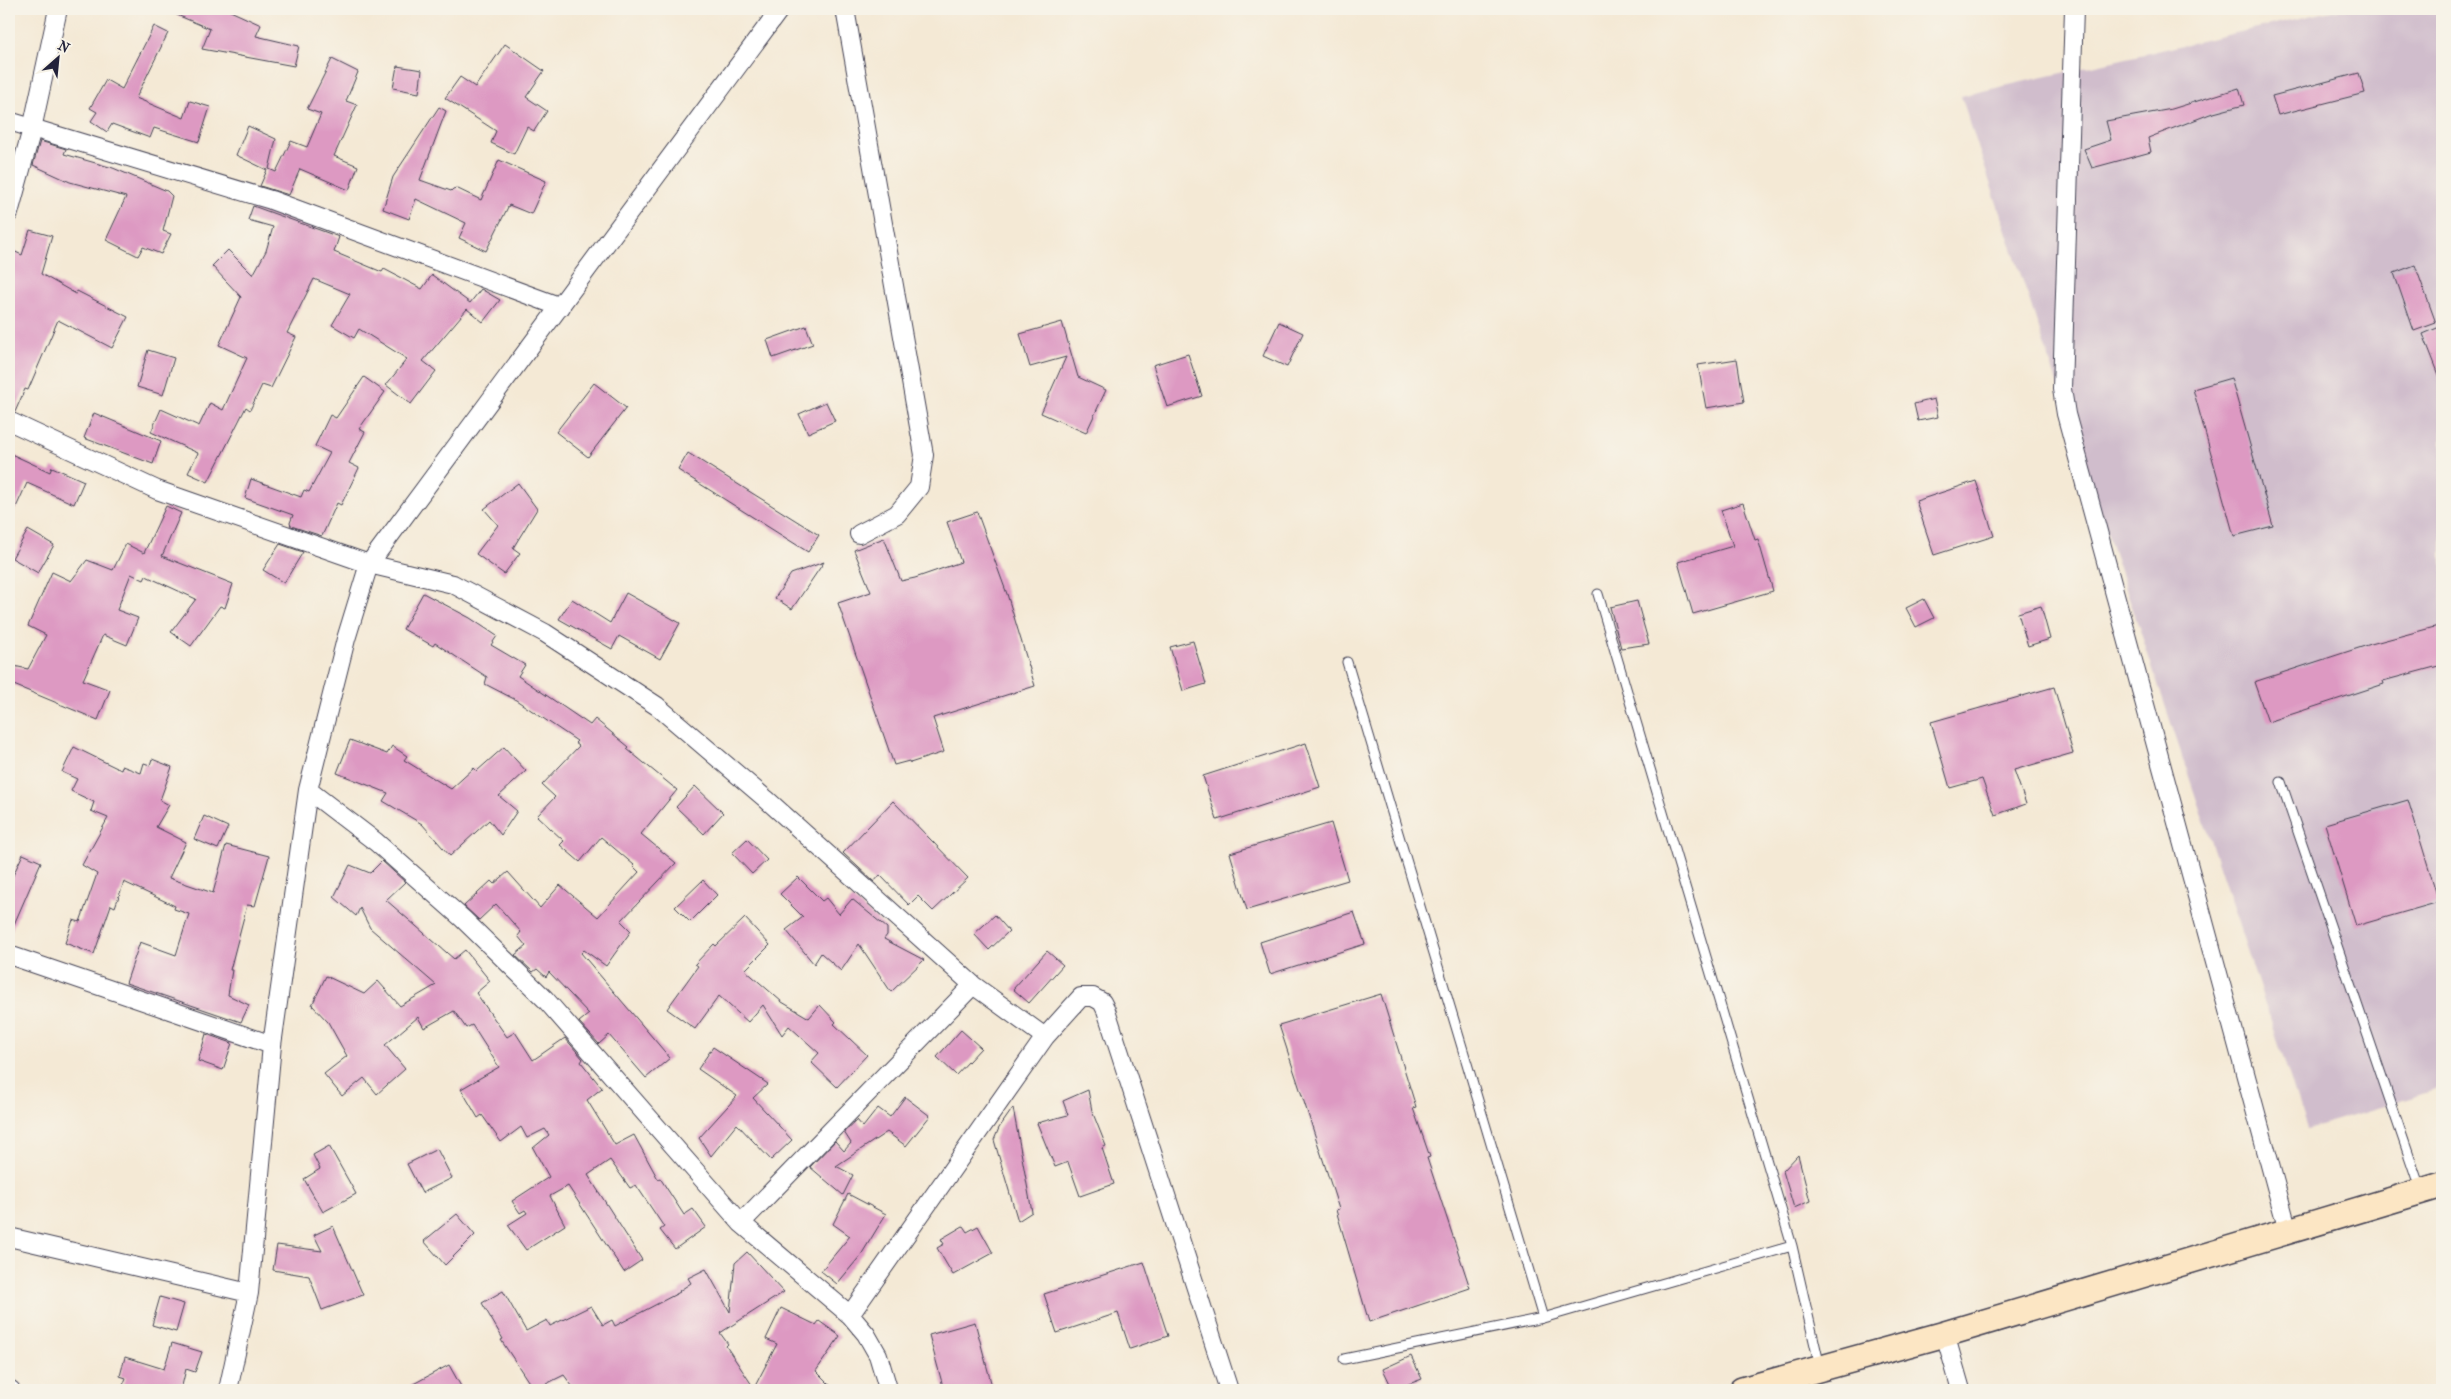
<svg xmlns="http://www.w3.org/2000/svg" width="2451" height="1399" viewBox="0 0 2451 1399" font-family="'IM FELL French Canon',serif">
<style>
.industrial{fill:#d0bdcc}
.building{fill:#dd99c2}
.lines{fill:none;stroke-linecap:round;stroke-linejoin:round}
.service-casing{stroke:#424052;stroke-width:11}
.minor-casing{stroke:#424052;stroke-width:20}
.secondary-casing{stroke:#424052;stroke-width:28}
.service{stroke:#fff;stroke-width:9}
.minor{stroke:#fff;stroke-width:18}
.secondary{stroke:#fce6c4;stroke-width:25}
</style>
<rect width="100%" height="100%" fill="#f7f3e8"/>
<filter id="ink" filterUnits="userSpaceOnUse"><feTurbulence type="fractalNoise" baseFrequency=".02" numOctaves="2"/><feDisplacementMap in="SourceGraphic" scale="10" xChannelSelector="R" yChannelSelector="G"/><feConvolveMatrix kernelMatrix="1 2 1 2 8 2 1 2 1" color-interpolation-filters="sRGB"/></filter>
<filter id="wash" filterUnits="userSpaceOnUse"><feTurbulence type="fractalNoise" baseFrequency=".0096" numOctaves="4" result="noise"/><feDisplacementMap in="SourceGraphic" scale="20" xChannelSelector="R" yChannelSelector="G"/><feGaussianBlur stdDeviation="1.12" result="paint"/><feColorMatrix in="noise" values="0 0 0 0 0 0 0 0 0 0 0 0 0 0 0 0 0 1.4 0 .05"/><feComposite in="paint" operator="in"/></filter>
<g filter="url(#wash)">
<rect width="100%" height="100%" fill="#f4e9d5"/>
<path class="industrial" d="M2340,9H2442V1088L2307,1129L1961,96Z"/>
<g id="blocks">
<path class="building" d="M163,9H226L261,25L256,36L299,46L294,66L202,49L210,29Z
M154,26L168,33L136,98L184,118L190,101L210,107L199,142L154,128L150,138L112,124L107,132L91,121L97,112L90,108L106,80L122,89Z
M505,44L544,71L526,97L547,111L534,131L527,127L514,154L491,143L496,131L445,98L460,77L475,87Z
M332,59L358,72L346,101L357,105L334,156L358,166L349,190L300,169L289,195L260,186L267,170L236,155L248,126L276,139L269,169L276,172L291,141L307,147L321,114L307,109Z
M397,66L422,70L419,93L393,88Z
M2359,73L2365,93L2278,115L2272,96Z
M2239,88L2244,105L2210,114L2148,138L2151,152L2092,168L2084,149L2111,140L2106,121L2172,109Z
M439,107L446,111L420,180L451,191L453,189L456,188L481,200L499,160L546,181L531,214L509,205L486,251L459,238L466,223L416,199L409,219L383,209L393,177Z
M40,141L66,149L64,154L113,168L167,191L172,196L163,231L171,234L161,254L143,247L138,256L106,240L126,197L70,182L33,165Z
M253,206L339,237L334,252L382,272L384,269L422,289L432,275L470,303L481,289L500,300L483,322L467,309L423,361L436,371L411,404L386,385L407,359L359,329L354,338L332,325L350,294L314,279L287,333L296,337L271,388L262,385L250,410L246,407L208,482L188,473L198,453L151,432L161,409L199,426L210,403L223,410L247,358L219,345L241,297L212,266L228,250L253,275L266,251L273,227L248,220Z
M30,230L52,236L41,274L76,294L77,291L128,317L112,348L58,320L28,390L25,389L15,412L9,410V249L22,255Z
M2415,265L2436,323L2414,331L2394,273Z
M1062,322L1078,377L1106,390L1086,433L1041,413L1066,357L1030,367L1020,334Z
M1279,322L1303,333L1287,367L1263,356Z
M806,326L813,344L773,358L767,340Z
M2442,326V380H2441L2423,334Z
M148,350L174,358L163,395L137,387Z
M1188,354L1202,396L1167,407L1153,365Z
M1737,359L1744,402L1706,408L1698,365Z
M364,377L385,392L359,429L365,432L349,463L359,468L341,505L337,503L322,536L291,526L290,523L293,515L245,498L251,479L301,497L304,490L309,492L330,453L315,446L330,415L336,418Z
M2231,378L2273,526L2234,536L2193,389Z
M594,383L626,408L588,457L556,432Z
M1934,399L1938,417L1918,421L1914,404Z
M826,402L835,421L808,433L799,414Z
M94,413L161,441L153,464L84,438Z
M9,453L50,472L52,467L84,481L74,504L27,483L9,523Z
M688,453L819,535L808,552L678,470Z
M1976,481L1994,536L1934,555L1916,501Z
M518,483L537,509L513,548L520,553L504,574L476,554L498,525L484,509Z
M1743,503L1755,540L1758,539L1773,591L1693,614L1678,562L1733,546L1721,510Z
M166,506L181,513L162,556L233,584L225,608L220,606L191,646L171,632L196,599L146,576L144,580L131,574L117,610L138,618L127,645L103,635L83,680L110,690L98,720L9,683V665L28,669L46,635L28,626L52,572L71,581L87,560L113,570L126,544L144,553Z
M977,512L1007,594L1035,686L933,718L944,752L910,763L909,761L894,765L838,603L871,592L854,550L884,538L901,581L915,578L961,562L947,522Z
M28,530L54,545L38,573L12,558Z
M280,544L303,552L284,583L263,570Z
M824,562L792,609L775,598L791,574Z
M423,593L470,618L497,636L491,645L525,665L518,676L590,725L595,719L629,747L627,749L677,790L641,834L676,863L621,921L631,931L606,966L584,950L581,953L670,1058L646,1078L609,1035L599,1044L579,1022L589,1014L549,972L546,977L537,969L533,972L515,955L526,946L518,936L521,932L496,904L479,920L464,906L491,881L494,884L508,872L540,908L560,885L598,917L639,872L633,866L634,865L601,837L580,862L560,845L564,841L537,816L555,797L542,785L579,746L575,743L577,741L516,700L485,684L487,677L435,643L433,646L403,629Z
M626,593L680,623L660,659L619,636L612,649L559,619L572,599L610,623Z
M1924,599L1934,618L1916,627L1906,608Z
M1637,601L1649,644L1621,648L1610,607Z
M2041,606L2050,639L2028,646L2018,613Z
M2442,625V665L2383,681L2384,684L2268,722L2254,682L2371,644Z
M1193,641L1206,684L1183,691L1170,647Z
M2054,687L2073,753L2014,770L2026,804L1995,815L1982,779L1950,788L1931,722Z
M350,740L387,754L392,746L407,756L404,760L451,789L474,768L477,771L504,747L526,771L499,796L517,811L501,835L489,820L450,856L422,824L383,801L388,793L337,773Z
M1306,743L1320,787L1217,820L1203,776Z
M74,747L121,770L122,766L141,773L144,763L150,765L152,759L172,767L160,800L169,805L156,827L186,842L169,878L213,893L226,845L269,856L255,906L247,905L230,970H232L228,995L249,1005L241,1022L126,983L140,942L176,955L189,914L174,909L175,906L124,882L115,907L111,905L94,954L65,943L73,920L80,922L97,874L82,865L108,818L91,811L94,802L71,791L77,779L62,772Z
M695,786L723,813L704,834L676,807Z
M2408,800L2439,902L2356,926L2325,824Z
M893,801L968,878L933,911L918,896L909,905L880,875L874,882L843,853Z
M204,816L228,827L218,849L194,839Z
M1331,823L1348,880L1247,910L1230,853Z
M747,839L767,860L752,874L732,853Z
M23,854L41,862L9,936V884Z
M382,861L405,882L386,900L454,959L465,950L490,981L476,993L507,1037L515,1032L533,1060L565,1038L583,1059L581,1062L602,1088L587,1100L615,1145L634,1135L658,1179L660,1178L684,1215L693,1209L706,1227L675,1249L660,1230L664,1227L636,1185L630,1188L610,1160L588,1175L642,1260L624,1272L568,1186L550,1196L565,1225L526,1250L508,1225L527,1213L525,1210L520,1213L512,1201L549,1177L533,1148L549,1135L545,1129L527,1138L521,1127L501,1142L482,1115L478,1118L461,1089L499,1067L472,1025L466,1028L454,1011L424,1028L418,1017L385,1045L405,1069L377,1094L364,1078L342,1096L324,1074L347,1056L328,1022L312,1005L326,976L364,994L378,981L400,1006L436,985L370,928L360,908L356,916L334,897L350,865L370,873Z
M798,877L822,901L826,898L839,914L852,899L887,928V935L884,939L924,960L891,992L859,944L841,971L821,953L814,964L786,930L803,917L780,894Z
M703,880L717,895L690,922L675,907Z
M1354,912L1365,944L1270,974L1260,942Z
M995,915L1009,931L989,950L974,934Z
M745,918L770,945L745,970L782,1002L809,1018L820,1005L836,1022L834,1024L867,1055L837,1087L811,1062L819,1053L789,1026L782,1035L763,1005L748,1022L719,996L695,1029L667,1009L698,966L695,964L714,944L716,946Z
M1047,951L1063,965L1029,1003L1013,989Z
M1381,994L1416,1107L1413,1108L1430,1157L1427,1158L1470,1288L1369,1322L1336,1210L1339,1209L1279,1025Z
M961,1030L981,1048L956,1075L937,1057Z
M206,1034L232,1043L223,1070L198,1061Z
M713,1047L768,1084L753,1098L792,1140L771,1160L737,1124L711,1156L699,1138L737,1096L698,1069Z
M1088,1090L1092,1111L1106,1146L1102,1148L1114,1184L1080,1196L1068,1162L1055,1167L1037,1123L1068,1115L1063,1101Z
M905,1097L930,1116L906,1146L887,1132L836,1166L853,1175L843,1195L810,1167L835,1141L844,1151L851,1143L844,1132L857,1120L863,1127L878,1108L890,1117Z
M1013,1108L1032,1212L1018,1221L994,1140L999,1128Z
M329,1146L356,1194L323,1212L304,1179L320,1169L313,1155Z
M437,1149L452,1178L422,1193L407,1164Z
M1798,1155L1810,1201L1794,1208L1783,1171Z
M848,1194L886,1214L861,1255L837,1284L821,1271L850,1236L833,1224Z
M457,1214L475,1235L445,1265L424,1241Z
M333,1226L363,1295L322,1310L309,1276L273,1270L277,1245L322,1251L314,1235Z
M963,1226L967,1232L978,1226L993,1253L953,1275L937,1248L944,1244L941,1239Z
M747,1252L784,1292L720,1333L728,1344L726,1346L754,1388L777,1344L766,1339L781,1308L816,1325L819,1321L840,1336L816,1371L835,1390H575L564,1375L534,1390L501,1340L503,1339L482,1303L503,1291L526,1331L547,1320L550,1326L591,1306L603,1325L612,1320L615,1326L680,1292L679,1291L691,1283L688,1278L706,1269L730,1312L735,1263Z
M1144,1262L1168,1336L1130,1349L1118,1313L1057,1333L1044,1294Z
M160,1297L184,1304L176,1332L152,1325Z
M975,1322L993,1390H944L929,1335Z
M172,1343L202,1352L195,1372L186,1369L181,1390H121L126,1378L120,1376L125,1357L164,1369Z
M1411,1356L1422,1379L1393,1390L1383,1369Z
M449,1365L463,1390H402Z"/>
</g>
</g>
<g filter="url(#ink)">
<use href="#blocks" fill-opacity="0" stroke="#424052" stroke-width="1"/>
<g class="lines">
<defs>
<path id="service" d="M1598,594L1792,1246L1820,1367
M1347,662L1543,1318
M2281,782L2421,1191
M1344,1359L1543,1318L1792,1246"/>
<path id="minor" d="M845,9L924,455L919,487L897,514L859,534
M2074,9L2062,389L2066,414L2288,1231
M9,121L271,200L561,307
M9,213L32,129L58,9
M9,421L157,490L369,564L453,584L545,633L657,706L766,799L973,985L1045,1037
M308,790L376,842L463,919L545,999L741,1223L850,1315L866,1334L878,1355L887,1385L886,1390
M9,955L272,1045
M741,1223L973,985
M9,1237L249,1293
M850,1315L1045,1037L1081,997H1093L1102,1002L1106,1010L1229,1390
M1945,1334L1961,1390
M9,1389L11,1390
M228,1390L249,1293L272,1045L308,790L346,639L369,564L780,9"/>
<path id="secondary" d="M1742,1390L1945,1334L2442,1185"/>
</defs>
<use href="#service" class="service-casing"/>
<use href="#minor" class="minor-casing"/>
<use href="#secondary" class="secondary-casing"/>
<use href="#service" class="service"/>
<use href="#minor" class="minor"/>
<use href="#secondary" class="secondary"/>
</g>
</g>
<rect width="2451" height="1399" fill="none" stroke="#f7f3e8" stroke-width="30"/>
<g transform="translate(58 58) rotate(27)" stroke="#f7f3e8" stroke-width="4" paint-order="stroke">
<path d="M0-4L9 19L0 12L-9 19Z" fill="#22223b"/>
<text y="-8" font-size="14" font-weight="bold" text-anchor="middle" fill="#22223b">N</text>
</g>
</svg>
